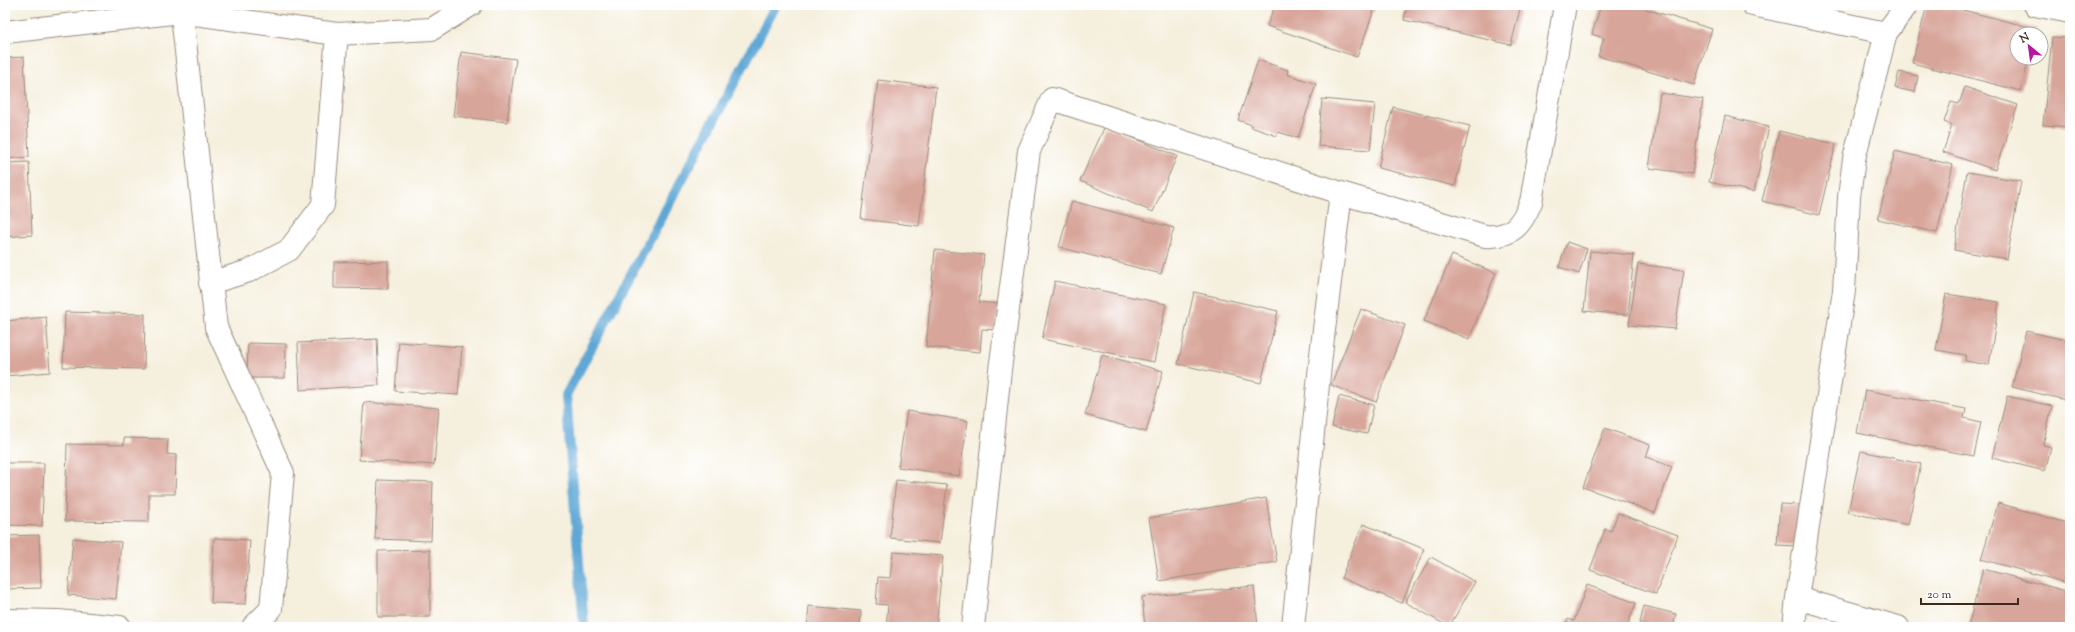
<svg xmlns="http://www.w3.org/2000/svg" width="2075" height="632" viewBox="0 0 2075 632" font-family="'Sorts Mill Goudy',serif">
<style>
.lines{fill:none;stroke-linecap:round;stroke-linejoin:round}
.stream{stroke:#5ea7d5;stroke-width:10}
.building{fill:#d8a59a}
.minor-casing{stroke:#988c7e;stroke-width:24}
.minor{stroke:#fff;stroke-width:22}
</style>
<rect width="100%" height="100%" fill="#fff"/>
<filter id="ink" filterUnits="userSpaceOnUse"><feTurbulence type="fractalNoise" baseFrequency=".025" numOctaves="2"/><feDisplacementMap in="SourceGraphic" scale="8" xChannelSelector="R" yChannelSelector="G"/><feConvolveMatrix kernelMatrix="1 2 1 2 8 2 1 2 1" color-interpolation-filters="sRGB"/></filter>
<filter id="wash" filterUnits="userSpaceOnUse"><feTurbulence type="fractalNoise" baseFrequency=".012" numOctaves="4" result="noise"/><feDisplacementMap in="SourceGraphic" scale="16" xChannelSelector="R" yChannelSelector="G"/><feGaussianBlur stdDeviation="0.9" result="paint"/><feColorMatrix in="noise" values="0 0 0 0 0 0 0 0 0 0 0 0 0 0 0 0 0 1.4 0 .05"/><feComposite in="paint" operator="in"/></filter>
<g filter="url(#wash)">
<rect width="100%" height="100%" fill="#f5efdd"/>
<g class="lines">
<path class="stream" d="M584,627L566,395L776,5"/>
</g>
<g id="blocks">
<path class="building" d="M1275,5H1376L1357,57L1267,26Z
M1407,5H1521L1511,45L1404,20Z
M1601,5H1633L1712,29L1694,85L1598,56L1604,38L1592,34Z
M1927,5H1943L2037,29L2035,34H2017V58H2029L2021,91L1912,63Z
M2052,37L2070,38V127L2043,125Z
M461,52L516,59L507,122L453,116Z
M24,57L29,157L5,159V58Z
M1258,60L1288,70L1287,74L1316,84L1298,138L1278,132L1277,136L1251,127L1252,125L1238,120Z
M1899,72L1918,76L1915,92L1895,88Z
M878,80L936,87L919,226L861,219Z
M1965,87L2018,105L1995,170L1943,152L1952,125L1944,122L1951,102L1959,104Z
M1660,93L1703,99L1692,174L1649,168Z
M1322,99L1375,104L1370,150L1318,146Z
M1393,107L1470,126L1455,186L1378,168Z
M1725,116L1769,127L1754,192L1709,182Z
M1105,126L1177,156L1153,212L1080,181Z
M1779,131L1836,144L1819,215L1762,201Z
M1895,151L1953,165L1937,233L1878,219Z
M29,162L32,235L5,237V163Z
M1967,172L2021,181L2007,259L1954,250Z
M1072,201L1174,228L1161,274L1059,247Z
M1567,242L1587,249L1579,274L1559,267Z
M935,250L984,255L979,302L999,304L996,330L982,329L980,352L926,347Z
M1590,251L1634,255L1628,315L1584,311Z
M1452,255L1496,273L1469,339L1424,321Z
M388,261V289L334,288V262Z
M1638,264L1684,270L1675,329L1629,325Z
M1055,281L1166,304L1154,362L1042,339Z
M1194,292L1278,311L1261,383L1178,364Z
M1946,294L1999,302L1989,365L1965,361L1966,355L1936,350Z
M1361,309L1405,325L1376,402L1331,385Z
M65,312L145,314L144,369L63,367Z
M46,317L50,372L5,376V321Z
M2026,331L2070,341V401L2012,387Z
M377,339L379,385L300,390L298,343Z
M399,342L462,347L458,395L395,391Z
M248,343L286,344L285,378H247Z
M1102,355L1163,371L1146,432L1085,415Z
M1865,390L1966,409L1964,418L1981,422L1974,456L1857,433Z
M1339,396L1374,405L1367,434L1332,427Z
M2007,396L2052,406L2043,445L2051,447L2045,471L1992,458Z
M364,402L439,408L434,465L359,460Z
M907,411L968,421L959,476L898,467Z
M1605,428L1650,445L1646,457L1672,467L1655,513L1583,487Z
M124,438L168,439L167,454L176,455L175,494H149V522L65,521L67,444L124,445Z
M1861,451L1921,464L1908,525L1848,512Z
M5,463H44L42,526L5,525Z
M378,480L433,482L431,541L375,539Z
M896,480L947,485L940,543L890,538Z
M1266,498L1277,562L1159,581L1149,518Z
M1998,503L2070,524V584L1981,559Z
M1780,504L1800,505L1797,546L1777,545Z
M1618,513L1678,535L1656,594L1590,570L1605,529L1611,531Z
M1363,524L1424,549L1402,603L1341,578Z
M39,535L41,588L5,589V536Z
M73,538L121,542L116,599L68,595Z
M214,538L250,540L246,604L211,603Z
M430,550V617H378V551Z
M893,552L943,556L936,627H886L888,605L876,604L878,577L890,578Z
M1431,557L1475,582L1449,627L1405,602Z
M1983,569L2070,592V627H1968Z
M1587,585L1636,603L1627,627H1565L1568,619L1574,621Z
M1254,586L1258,627H1145L1142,597Z
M809,606L861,611L860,627H807Z
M1644,606L1676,614L1673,627H1639Z"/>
</g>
</g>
<g filter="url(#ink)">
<use href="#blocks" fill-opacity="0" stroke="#988c7e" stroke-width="1"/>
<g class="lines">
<defs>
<path id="minor" d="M181,5L216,327L283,473L271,609L253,627
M1753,5L1886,33
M2035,5L2070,12
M5,32L181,12L337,34L432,29L471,5
M210,283L249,271L289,250L323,205L337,34
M1797,598L1898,627
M5,620L58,621L120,627
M973,627L1000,370L1029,151L1052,99L1341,193L1485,236C1512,238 1522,224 1531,202L1565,5
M1293,627L1322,346L1341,193
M1794,627L1797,598L1844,291L1849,197L1854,159L1886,33L1907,5"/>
</defs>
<use href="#minor" class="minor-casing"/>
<use href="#minor" class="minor"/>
</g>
</g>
<rect width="2075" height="632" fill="none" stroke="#fff" stroke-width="20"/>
<g transform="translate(2029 46) rotate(331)"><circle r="19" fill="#ffffff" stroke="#b1aaa5"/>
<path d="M0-3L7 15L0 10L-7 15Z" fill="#b5179e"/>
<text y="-6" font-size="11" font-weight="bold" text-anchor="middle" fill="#3b2a1e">N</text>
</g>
<path d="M1921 598v6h97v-6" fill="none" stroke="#3b2a1e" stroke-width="2"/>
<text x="1927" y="598" font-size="12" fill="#3b2a1e" stroke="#ffffff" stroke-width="3" paint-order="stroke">20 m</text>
</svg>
